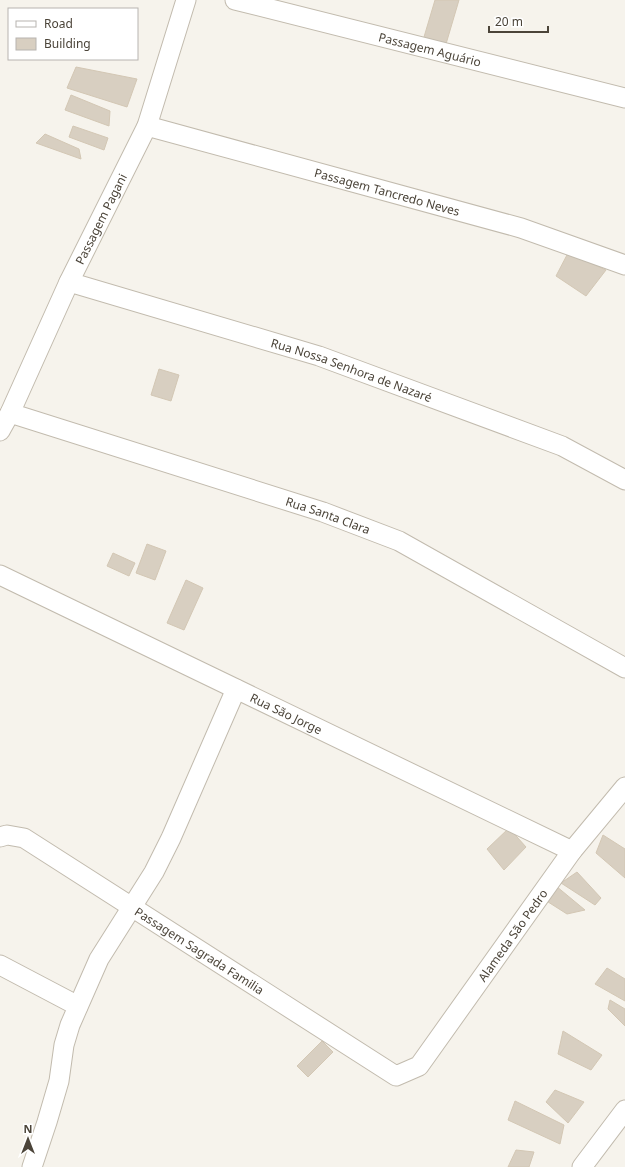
<svg xmlns="http://www.w3.org/2000/svg" width="625" height="1167" viewBox="0 0 625 1167" font-family="'Noto Sans',sans-serif">
<style>
.building{fill:#d8cfc1;stroke:#d3c7b4}
.lines{fill:none;stroke-linecap:round;stroke-linejoin:round}
.minor-casing{stroke:#c2bbae;stroke-width:21}
.minor{stroke:#fff;stroke-width:19}
.labels{text-anchor:middle;dominant-baseline:central;stroke-width:4;stroke-linejoin:round;paint-order:stroke}
.street-label{font-size:12px;fill:#4b4439;stroke:#fff}
</style>
<rect width="100%" height="100%" fill="#f6f3ec"/>
<path class="building" d="M435,0H459L446,44L424,37Z
M76,67L137,79L127,107L67,88Z
M71,95L110,111L109,126L65,110Z
M73,126L108,138L104,150L69,137Z
M45,134L79,149L81,159L36,143Z
M568,253L606,270L586,296L556,276Z
M159,369L179,375L171,401L151,395Z
M147,544L166,551L155,580L136,573Z
M113,553L135,563L129,576L107,566Z
M186,580L203,588L184,630L167,623Z
M509,828L526,847L504,870L487,849Z
M603,835L625,849V878L596,853Z
M577,872L601,898L595,905L561,883Z
M556,886L585,910L567,914L545,900Z
M607,968L625,979V1001L595,984Z
M610,1000L625,1009V1026L608,1009Z
M563,1031L602,1055L591,1070L558,1054Z
M322,1041L333,1052L308,1077L297,1066Z
M555,1090L584,1102L568,1123L546,1102Z
M515,1101L564,1125L560,1144L508,1120Z
M516,1150L534,1152L529,1167H508Z"/>
<g class="lines">
<defs>
<g id="minor">
<path id="s1" d="M235,0L625,98"/>
<path id="s2" d="M147,126L521,228L625,265"/>
<path id="s3" d="M69,282L319,356L562,446L625,480"/>
<path id="s4" d="M10,413L323,512L399,541L625,668"/>
<path id="s5" d="M0,431L10,413L69,282L147,126L186,0"/>
<path id="s6" d="M0,575L572,851"/>
<path id="s7" d="M0,837L7,835L24,838L396,1076L419,1066L572,851L625,787"/>
<path d="M0,965L78,1006"/>
<path d="M32,1167L47,1122L59,1081L64,1045L70,1025L99,959L154,872L171,838L236,689"/>
<path d="M582,1167L625,1110"/>
</g>
</defs>
<use href="#minor" class="minor-casing"/>
<use href="#minor" class="minor"/>
</g>
<g class="labels">
<g class="street-label">
<text stroke="none"><textPath href="#s1" startOffset="201">Passagem Aguário</textPath></text>
<text stroke="none"><textPath href="#s2" startOffset="249">Passagem Tancredo Neves</textPath></text>
<text stroke="none"><textPath href="#s5" startOffset="235">Passagem Pagani</textPath></text>
<text stroke="none"><textPath href="#s3" startOffset="296">Rua Nossa Senhora de Nazaré</textPath></text>
<text stroke="none"><textPath href="#s4" startOffset="334">Rua Santa Clara</textPath></text>
<text stroke="none"><textPath href="#s6" startOffset="318">Rua São Jorge</textPath></text>
<text stroke="none"><textPath href="#s7" startOffset="652">Alameda São Pedro</textPath></text>
<text stroke="none"><textPath href="#s7" startOffset="233">Passagem Sagrada Familia</textPath></text>
</g>
</g>
<rect x="8" y="8" width="130" height="52" fill="#ffffff" stroke="#b7b4b0"/>
<rect x="16" y="21" width="20" height="6" fill="#ffffff" stroke="#b7b4b0"/>
<text x="44" y="28" font-size="12" fill="#4b4439">Road</text>
<rect x="16" y="38" width="20" height="12" fill="#d8cfc1" stroke="#b7b4b0"/>
<text x="44" y="48" font-size="12" fill="#4b4439">Building</text>
<g transform="translate(28 1139)" stroke="#ffffff" stroke-width="3" paint-order="stroke">
<path d="M0-3L7 15L0 10L-7 15Z" fill="#4b4439"/>
<text y="-6" font-size="11" font-weight="bold" text-anchor="middle" fill="#4b4439">N</text>
</g>
<path d="M489 26v6h59v-6" fill="none" stroke="#4b4439" stroke-width="2"/>
<text x="495" y="26" font-size="12" fill="#4b4439" stroke="#ffffff" stroke-width="3" paint-order="stroke">20 m</text>
</svg>
